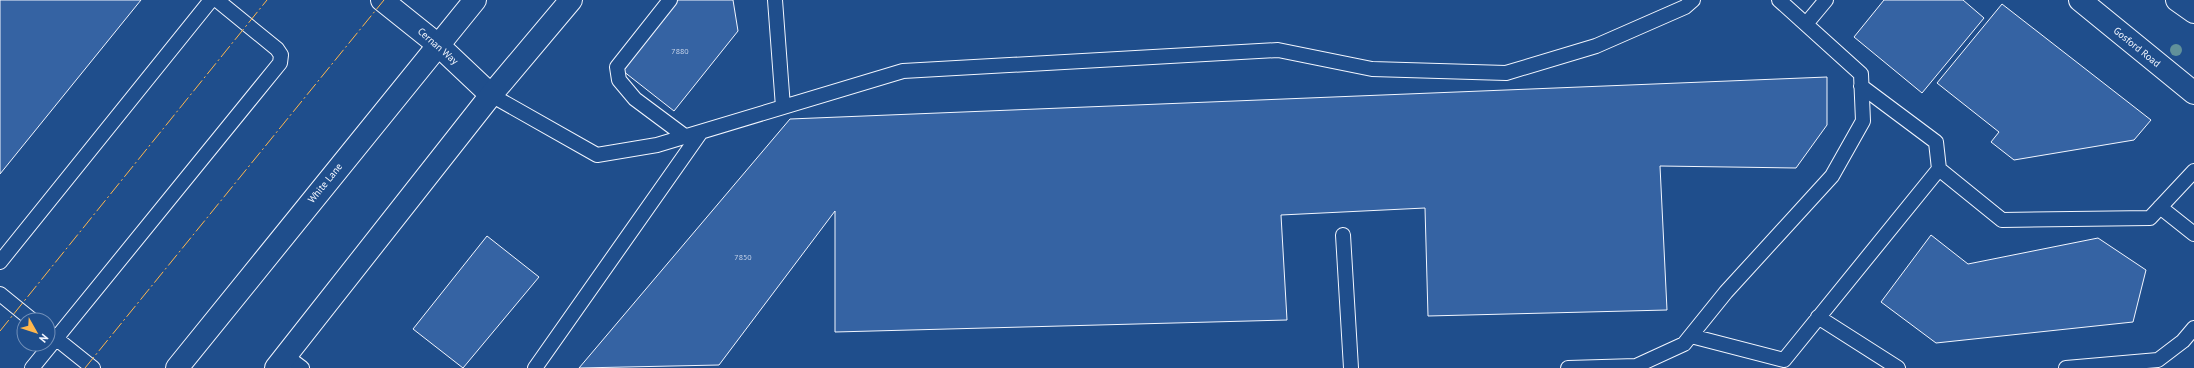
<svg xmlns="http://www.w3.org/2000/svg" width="2194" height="368" viewBox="0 0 2194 368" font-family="'PT Sans',sans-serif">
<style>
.building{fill:#3563a3;stroke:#f2f6ff}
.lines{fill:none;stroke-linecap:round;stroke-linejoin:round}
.lane-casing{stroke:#f2f6ff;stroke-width:16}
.street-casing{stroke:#f2f6ff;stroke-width:24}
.secondary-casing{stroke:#f2f6ff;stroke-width:24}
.lane{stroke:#1f4e8c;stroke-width:14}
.street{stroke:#1f4e8c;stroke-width:22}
.secondary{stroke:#1f4e8c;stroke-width:22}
.power{stroke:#ffb74d;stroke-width:1;stroke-dasharray:14 3 2 3;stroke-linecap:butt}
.tree{fill:#61919a}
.labels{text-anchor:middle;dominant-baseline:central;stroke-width:3;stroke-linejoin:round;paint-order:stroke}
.number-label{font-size:8px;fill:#c3d1e8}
.street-label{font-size:10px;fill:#f2f6ff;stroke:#1f4e8c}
</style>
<rect width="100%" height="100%" fill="#1f4e8c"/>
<path class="building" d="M0,0H141L0,174Z
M678,0H733L738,31L674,111L623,71Z
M1884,0H1963L1984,18L1922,93L1854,37Z
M2002,4L2151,120L2134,140L2014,160L1991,142L1999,132L1937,83Z
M1827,77V125L1796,168L1660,166L1667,310L1428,316L1425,208L1281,215L1287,320L835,332V211L719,365L579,368L790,119Z
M1931,235L1968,264L2098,238L2146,270L2133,322L1936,343L1881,302Z
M487,236L539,277L463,368L413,329Z"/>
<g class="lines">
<defs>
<path id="lane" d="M670,0L617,67L619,80L635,99L686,137
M775,0L783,107
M1806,24L1826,0
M1861,86L1936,142L1939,169
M491,95L597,155L657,145L903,71L1278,50L1372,69L1506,73L1596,46L1685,7L1693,0
M2160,207L2194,234
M1343,235L1351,368
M0,262L211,0
M0,294L32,320
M1818,317L1898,368
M48,332L93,368
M1691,336L1784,360L1939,169L2002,220L2150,218L2194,171
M286,356L302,368
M32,368L280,63L281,55L277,49L217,0
M535,368L701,132
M1568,368L1636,366L1684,344L1726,292L1832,176L1863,121L1861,74L1779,0
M2066,368L2158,360L2183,341L2194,328"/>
<path id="street" d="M382,0L437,44L491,95"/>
<path id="secondary" d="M2080,0L2194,93
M2177,0L2194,12
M177,368L475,0
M276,368L491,95L571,0"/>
</defs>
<use href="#lane" class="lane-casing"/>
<use href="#street" class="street-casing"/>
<use href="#secondary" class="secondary-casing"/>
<use href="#lane" class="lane"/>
<use href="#street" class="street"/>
<use href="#secondary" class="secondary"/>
<path class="power" d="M0,331L267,0
M85,368L384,0"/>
</g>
<circle class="tree" cx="2176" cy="50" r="6"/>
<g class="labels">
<g class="number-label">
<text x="680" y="51">7880</text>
<text x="743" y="257">7850</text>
</g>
<g class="street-label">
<text transform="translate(438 46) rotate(41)">Cernan Way</text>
<text transform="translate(2137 47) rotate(39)">Gosford Road</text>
<text transform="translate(325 183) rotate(-51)">White Lane</text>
</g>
</g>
<g transform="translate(36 332) rotate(129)"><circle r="19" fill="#1f4e8c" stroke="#7391ba"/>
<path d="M0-3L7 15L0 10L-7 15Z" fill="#ffb74d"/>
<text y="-6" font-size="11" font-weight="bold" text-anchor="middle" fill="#f2f6ff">N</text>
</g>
</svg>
